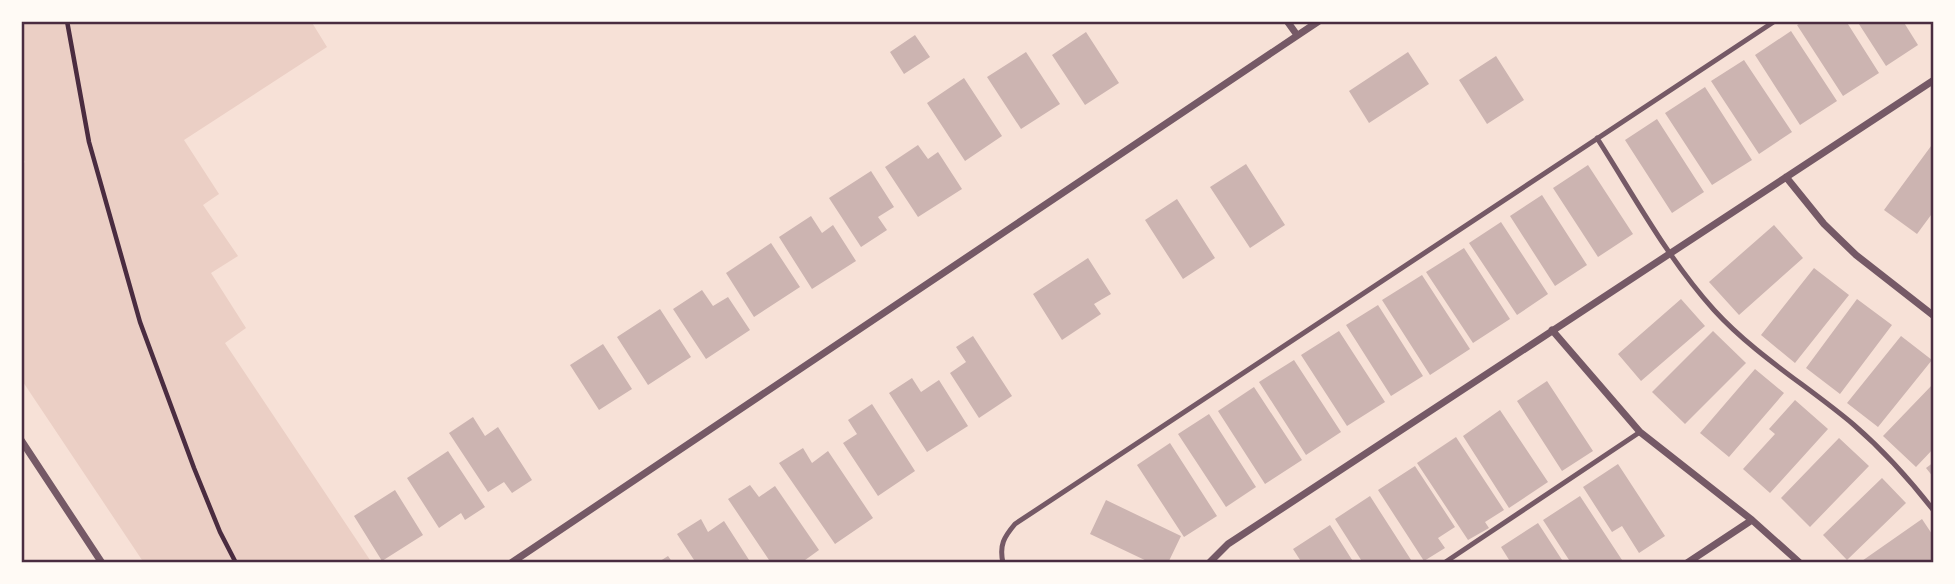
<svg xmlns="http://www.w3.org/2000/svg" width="1955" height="584" viewBox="0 0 1955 584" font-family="Mulish,sans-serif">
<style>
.green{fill:#ebcfc5}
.building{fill:#ccb4b1}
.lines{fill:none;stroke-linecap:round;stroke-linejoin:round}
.path{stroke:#4a2c40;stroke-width:4.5}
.service{stroke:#755966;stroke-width:5}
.minor{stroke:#755966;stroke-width:7}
.neatline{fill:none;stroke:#4a2c40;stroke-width:2.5}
</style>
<rect width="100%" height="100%" fill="#f7e1d7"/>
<path class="green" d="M21,21H311L327,47L184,140L219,194L203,205L238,256L211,273L246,328L225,343L372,563H144L21,379V165L25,162L21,155Z"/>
<path class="building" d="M1804,21H1846L1879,73L1843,96L1797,25Z
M1857,21H1903L1918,45L1886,66Z
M1791,31L1837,101L1800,125L1755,55Z
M1086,32L1119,83L1085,105L1052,55Z
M915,35L930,57L904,74L890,52Z
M1026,52L1060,104L1021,129L987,77Z
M1408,52L1429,84L1369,123L1349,91Z
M1496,56L1524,100L1487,124L1459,80Z
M1744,60L1792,132L1759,154L1711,81Z
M964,78L1002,136L965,161L927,103Z
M1705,87L1752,160L1712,185L1665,113Z
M1657,119L1704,192L1672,213L1625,140Z
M1934,142V211L1917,234L1884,210Z
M918,145L928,159L938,152L962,189L918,217L885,167Z
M1246,164L1285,225L1250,248L1210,187Z
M1588,165L1633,234L1598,257L1553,188Z
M871,171L894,207L878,217L887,230L861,247L829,198Z
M1542,195L1587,265L1555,286L1510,216Z
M1177,199L1215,258L1183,279L1145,220Z
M811,216L822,233L833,225L856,261L812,289L779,237Z
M1501,222L1548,294L1517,315L1469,243Z
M1774,225L1803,258L1739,315L1709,282Z
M771,243L800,287L754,317L726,273Z
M1464,248L1510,319L1473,343L1426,272Z
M1088,258L1111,294L1094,304L1101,314L1062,340L1033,294Z
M1814,268L1849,295L1795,363L1761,335Z
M1422,275L1470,349L1430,375L1382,300Z
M702,290L713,306L728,297L750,330L706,359L673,309Z
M1681,299L1705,326L1641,381L1618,354Z
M1857,299L1892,325L1840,394L1806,368Z
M1378,305L1423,376L1391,396L1346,325Z
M660,309L691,357L648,385L617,337Z
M1339,331L1385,402L1347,426L1301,355Z
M1713,331L1746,363L1685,424L1652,392Z
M973,336L1012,396L979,418L950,373L966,362L956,347Z
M1901,336L1932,360L1878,427L1847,403Z
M603,344L632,389L599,410L570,365Z
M1294,360L1341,432L1306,455L1259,382Z
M1755,369L1784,393L1729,457L1700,433Z
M912,378L921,392L939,380L968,426L927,452L889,393Z
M1547,381L1593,451L1562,471L1517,401Z
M1934,383V448L1916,467L1883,436Z
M1254,387L1302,460L1265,484L1218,411Z
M1795,400L1828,429L1770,493L1743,469L1775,434L1769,429Z
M872,404L915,471L878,496L843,443L857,434L848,420Z
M1500,410L1548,482L1509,508L1463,436Z
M1209,414L1256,487L1226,507L1178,434Z
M473,417L485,436L498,427L532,480L512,493L504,482L488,492L449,433Z
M1456,437L1504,510L1485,522L1489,528L1468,540L1417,463Z
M1839,438L1869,466L1810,527L1781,498Z
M1170,443L1217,516L1184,537L1137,465Z
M803,448L812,463L828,451L873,518L835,544L779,463Z
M448,451L485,507L465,520L461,513L439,528L407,478Z
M1934,462V478L1926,468Z
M1618,464L1665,536L1639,553L1622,526L1612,532L1583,487Z
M1415,466L1455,527L1438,538L1445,548L1424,561L1378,490Z
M1882,478L1906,503L1847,560L1823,535Z
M750,485L759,497L775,486L819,550L801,563H771L728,499Z
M395,490L423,535L382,561L354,516Z
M1370,496L1413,563H1363L1335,519Z
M1580,496L1624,563H1571L1543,520Z
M1106,500L1181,536L1168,563H1151L1090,534Z
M701,519L708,532L724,521L751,563H696L677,534Z
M1922,519L1934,537V563H1859Z
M1538,523L1564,563H1511L1501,547Z
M1330,525L1354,563H1302L1293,549Z
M668,556L673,563H657Z"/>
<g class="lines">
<path class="path" d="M67,21L89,142L140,322L194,468L220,532L236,563"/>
<path class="service" d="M1597,138C1634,196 1668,259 1714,310C1755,355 1808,386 1854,425C1884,451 1910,480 1934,511
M1003,563C999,545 1004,537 1015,524L1775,21
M1444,563L1640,432"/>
<path class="minor" d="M1287,21L1297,35
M1786,177L1824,224L1856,255L1934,316
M1552,330L1640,432L1752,520L1800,563
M21,440L102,563
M511,563L1319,21
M1209,563L1228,544L1934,80
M1687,563L1752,520"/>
</g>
<rect width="1955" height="584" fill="none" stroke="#fffaf5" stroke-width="46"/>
<rect x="23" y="23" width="1909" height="538" class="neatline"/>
</svg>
